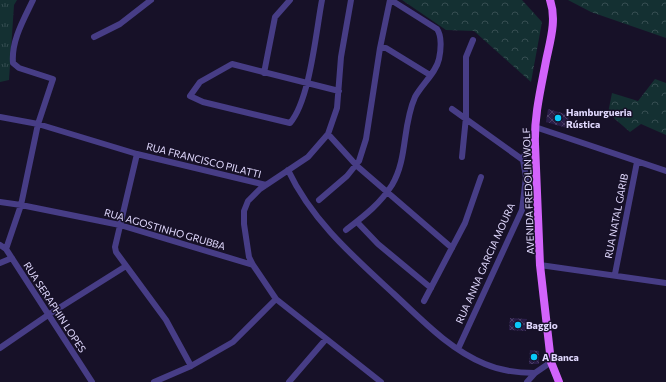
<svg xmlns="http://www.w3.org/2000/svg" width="666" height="382" viewBox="0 0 666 382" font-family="Commissioner,sans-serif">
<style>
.forest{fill:url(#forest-crowns)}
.park{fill:url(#park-tufts)}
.building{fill:url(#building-cross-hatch)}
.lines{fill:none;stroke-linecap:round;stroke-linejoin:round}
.minor{stroke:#473d86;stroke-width:6}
.major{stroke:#d263fb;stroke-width:8}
.poi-dot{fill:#0ac8f9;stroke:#171128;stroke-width:1.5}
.labels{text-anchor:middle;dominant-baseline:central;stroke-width:3;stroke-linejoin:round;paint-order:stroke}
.poi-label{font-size:10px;font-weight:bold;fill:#e1d9fe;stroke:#171128;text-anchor:start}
.street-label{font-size:10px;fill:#e1d9fe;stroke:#171128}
</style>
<defs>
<pattern id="forest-crowns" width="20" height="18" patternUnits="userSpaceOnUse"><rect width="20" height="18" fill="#143032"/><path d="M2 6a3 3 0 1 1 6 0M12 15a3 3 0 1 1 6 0" fill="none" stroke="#364d51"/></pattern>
<pattern id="park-tufts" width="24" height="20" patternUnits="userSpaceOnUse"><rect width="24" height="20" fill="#143032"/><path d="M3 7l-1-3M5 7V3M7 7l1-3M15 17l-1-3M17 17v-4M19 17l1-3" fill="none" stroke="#364d51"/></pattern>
<pattern id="building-cross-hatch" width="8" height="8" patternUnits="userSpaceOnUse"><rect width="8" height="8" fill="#2a1d48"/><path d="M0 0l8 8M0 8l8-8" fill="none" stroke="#493d63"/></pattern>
</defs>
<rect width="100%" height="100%" fill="#171128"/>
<path class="forest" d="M402,0H522L542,22L531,82L474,31L446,30Z
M568,0H666V38L591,12Z
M655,79L666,83V135L641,124L630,132L608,113L612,93L638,101Z"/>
<path class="park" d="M0,0H17L14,5L9,80L0,82Z"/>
<path class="building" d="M548,109L569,115L567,128L546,122Z
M510,318L527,319L526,331L509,330Z
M530,350L539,351V364H529Z"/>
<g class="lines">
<path class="minor" d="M322,0C316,31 310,100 290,123L203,102L190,96L200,82L232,64L339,91
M351,0L341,57L337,108L328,134L308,157L260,189L248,201L244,211V224L249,257L253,265L276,299L381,382
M94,37L120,24L151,0
M380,48H386L430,75
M264,73L275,17L290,0
M452,109L523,160
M0,117L38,124L137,154L266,185
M535,127L666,171
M328,134L357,166L452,248
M137,154L115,247L116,252L166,320L191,366
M462,157L466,117V57L473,40
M288,170C312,221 354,257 394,294C422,320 449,349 485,364C501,371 518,373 535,373
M319,200L347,176L359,161L366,139L380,48L390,0
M0,202L21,205L120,225L253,265
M357,222L378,244L431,288
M346,230C364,216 380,204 392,185C408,158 402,126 415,97C422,84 436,73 439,59C441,50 442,36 437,29L391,0
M0,245L6,249L92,382
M6,249L21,205L38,124L53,79L19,68L13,63C11,41 24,19 33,0
M0,263L12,258
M540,265L666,283
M615,274L637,162
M424,301L465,223L481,177
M0,348L48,315L126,266
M458,349L522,210L526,177L523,160L526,150L535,140
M154,382L191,366L233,342L276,299
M289,382L326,339
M527,382L535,373L551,362"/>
<path class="major" d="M550,0C557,20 550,41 546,61C541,88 534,116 535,144L540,265L551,362L559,382"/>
</g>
<g class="poi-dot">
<circle cx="558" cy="118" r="4"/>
<circle cx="518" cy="325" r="4"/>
<circle cx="534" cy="357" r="4"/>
</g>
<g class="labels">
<g class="poi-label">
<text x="566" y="112">Hamburgueria<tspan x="566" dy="12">Rústica</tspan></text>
<text x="526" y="325">Baggio</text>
<text x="542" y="357">A Banca</text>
</g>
<g class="street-label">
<text transform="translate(204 160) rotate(14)">RUA FRANCISCO PILATTI</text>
<text transform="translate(528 191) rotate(-92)">AVENIDA FREDOLIN WOLF</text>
<text transform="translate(616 216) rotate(-79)">RUA NATAL GARIB</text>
<text transform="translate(165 229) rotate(16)">RUA AGOSTINHO GRUBBA</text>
<text transform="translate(485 263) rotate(-66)">RUA ANNA GARCIA MOURA</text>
<text transform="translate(55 307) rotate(57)">RUA SERAPHIN LOPES</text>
</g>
</g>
</svg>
